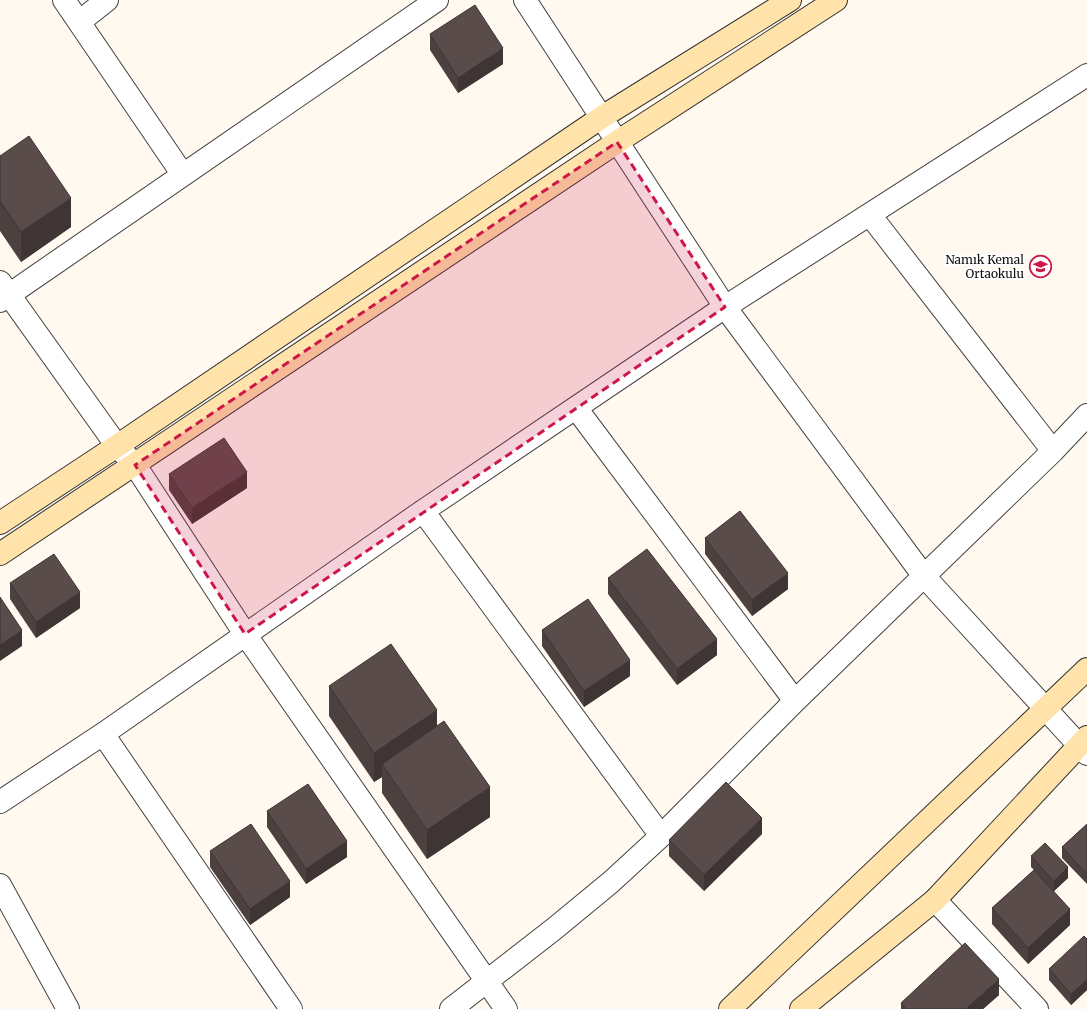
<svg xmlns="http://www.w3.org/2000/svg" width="1087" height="1009" viewBox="0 0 1087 1009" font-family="Merriweather,serif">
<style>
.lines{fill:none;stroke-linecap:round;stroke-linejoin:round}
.street-casing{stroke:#424242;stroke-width:24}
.secondary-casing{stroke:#313131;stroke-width:24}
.street{stroke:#fff;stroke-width:22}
.secondary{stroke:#ffe3ab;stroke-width:22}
.wall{fill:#4d4140}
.shaded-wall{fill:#3e3534}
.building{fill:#594c4a;stroke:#3e3534}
.marked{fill:#ce1749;fill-opacity:0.2;stroke:#ce1749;stroke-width:3;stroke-dasharray:8 5;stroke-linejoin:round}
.labels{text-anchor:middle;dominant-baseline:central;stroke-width:4;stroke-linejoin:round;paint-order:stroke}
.poi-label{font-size:12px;fill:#0f0f0f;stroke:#fff;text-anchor:end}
</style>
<rect width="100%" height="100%" fill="#fff9f0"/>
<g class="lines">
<defs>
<path id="street" d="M64,0L183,175
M525,0L725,307L923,575L1087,754
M79,22L107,0
M870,215L1053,451
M0,282L117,446L135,465L245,634L506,1009
M0,301L437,0
M576,408L795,701
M423,511L661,836
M103,734L291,1009
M0,802L103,734L423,511L725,307L1087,75
M0,885L68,1009
M935,900L1037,1009
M451,1009L554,929L611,882L661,836L795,701L1053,451L1087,415"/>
<path id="secondary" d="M0,523L117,446L602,117L790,0
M0,554L617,142L836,0
M730,1009L1087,669
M801,1009L935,900L1087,737"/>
</defs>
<use href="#street" class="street-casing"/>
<use href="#secondary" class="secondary-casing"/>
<use href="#street" class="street"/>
<use href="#secondary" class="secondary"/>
</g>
<path class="wall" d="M430,34L503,64L458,93L430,50Z
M0,156L71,227L21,262L0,231Z
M169,474L247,488L192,524L169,490Z
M705,538L788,589L752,616L705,554Z
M608,578L717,655L677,685L608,594Z
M10,583L80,608L36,638L10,599Z
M542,630L630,676L584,707L542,646Z
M329,686L437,726L490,817L427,859L382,793V777L374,782L329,716Z
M267,811L347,857L306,884L267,827Z
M1087,824V884L1062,858V847Z
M762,834L704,891L669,856V840Z
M210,851L290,897L250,925L210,867Z
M1031,856L1068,878L1054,891L1070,925L1028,964L992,924V908L1034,870L1031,867Z
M1087,939V990L1071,1005L1049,980V969Z
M999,995L983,1009H901V1003Z"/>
<path class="shaded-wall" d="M503,48V64L458,93V78Z
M71,198V227L21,262V232Z
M247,472V488L192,524V508Z
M788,573V589L752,616V600Z
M80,592V608L36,638V622Z
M22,630V646L0,661V645Z
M717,639V655L677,685V669Z
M630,660V676L584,707V691Z
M437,710V739L382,764V777L374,782V753Z
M490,787V817L427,859V830Z
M762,818V834L704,891V875Z
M347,841V857L306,884V869Z
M1068,867V878L1054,891V881Z
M290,881V897L250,925V909Z
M1070,909V925L1028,964V948Z
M999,979V995L983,1009H966Z
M1087,980V990L1071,1005V994Z"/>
<path class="building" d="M475,5L503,48L458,78L430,34Z
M29,136L71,198L21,232L0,201V156Z
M224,438L247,472L192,508L169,474Z
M740,511L788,573L752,600L705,538Z
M647,549L717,639L677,669L608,578Z
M54,554L80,592L36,622L10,583Z
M0,597L22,630L0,645Z
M588,599L630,660L584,691L542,630Z
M391,644L437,710L374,753L329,686Z
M444,721L490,787L427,830L382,764Z
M726,782L762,818L704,875L669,840Z
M308,784L347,841L306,869L267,811Z
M251,824L290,881L250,909L210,851Z
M1087,824V874L1062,847Z
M1045,843L1068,867L1054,881L1031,856Z
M1034,870L1070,909L1028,948L992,908Z
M1084,936L1087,939V980L1071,994L1049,969Z
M965,943L999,979L966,1009H906L901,1003Z"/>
<path class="marked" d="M617,142L725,307L245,634L135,465Z"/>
<defs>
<symbol id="school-ring" viewBox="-11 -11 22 22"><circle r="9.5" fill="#fff" stroke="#ce1749" stroke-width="1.5"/><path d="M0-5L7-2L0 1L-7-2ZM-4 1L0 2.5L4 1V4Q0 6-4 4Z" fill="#ce1749"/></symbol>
</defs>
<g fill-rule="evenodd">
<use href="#school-ring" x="1028" y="254" width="25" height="25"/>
</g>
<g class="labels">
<g class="poi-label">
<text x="1024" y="259">Namık Kemal<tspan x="1024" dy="14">Ortaokulu</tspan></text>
</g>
</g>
</svg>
